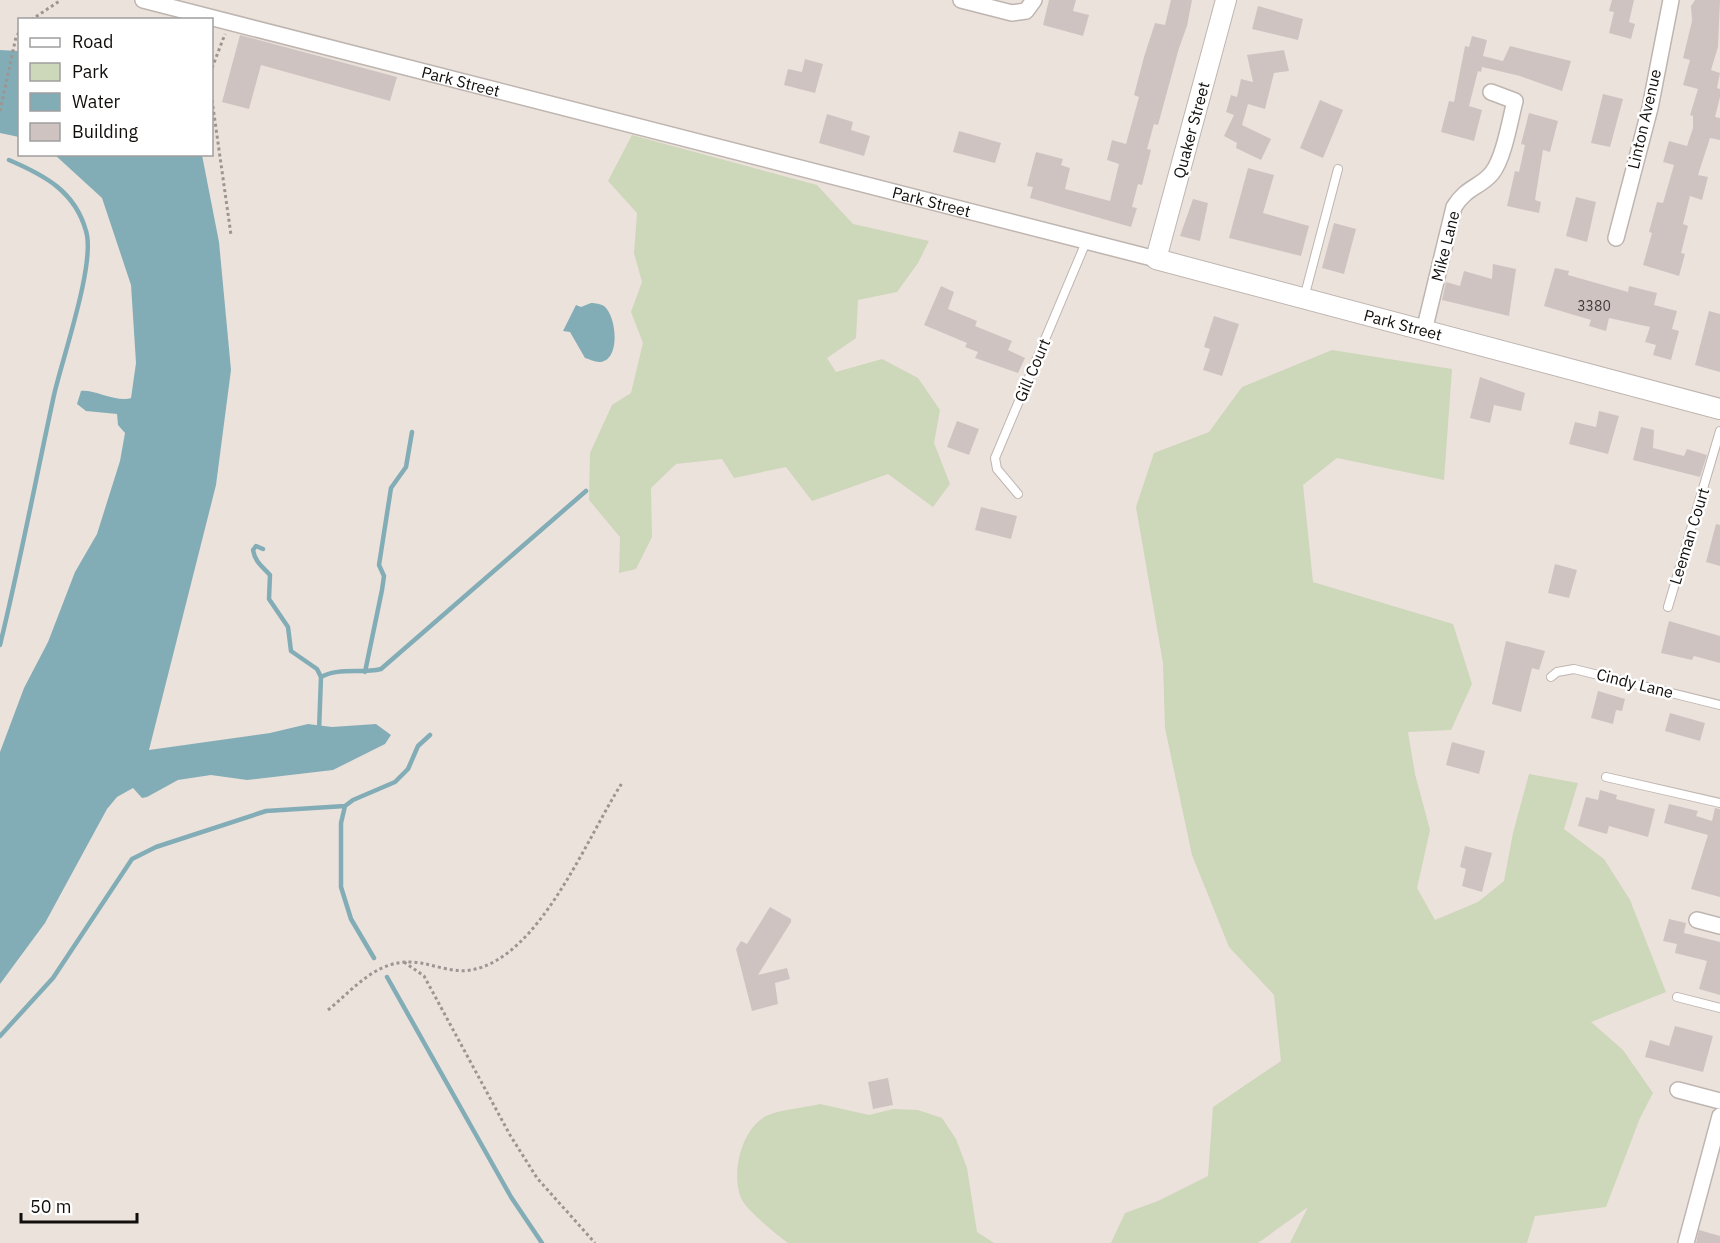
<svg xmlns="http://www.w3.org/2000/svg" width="1720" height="1243" viewBox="0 0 1720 1243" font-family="'IBM Plex Sans',sans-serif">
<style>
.green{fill:#cdd7b9}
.water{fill:#83adb6}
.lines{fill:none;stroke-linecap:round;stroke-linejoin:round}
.stream{stroke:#83adb6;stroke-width:4.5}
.building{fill:#cec3c1}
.service-casing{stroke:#bfb5b0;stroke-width:10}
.minor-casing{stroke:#bfb5b0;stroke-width:18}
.tertiary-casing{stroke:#bfb5b0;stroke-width:22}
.path{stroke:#9d9591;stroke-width:3;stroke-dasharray:3 3;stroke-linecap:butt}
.service{stroke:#fff;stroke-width:8}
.minor{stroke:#fff;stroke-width:15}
.tertiary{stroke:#fff;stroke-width:20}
.labels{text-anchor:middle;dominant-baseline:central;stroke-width:5;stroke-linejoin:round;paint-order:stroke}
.number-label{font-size:14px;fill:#403b39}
.street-label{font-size:16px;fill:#110e0c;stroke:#fff}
</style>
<rect width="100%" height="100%" fill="#ece2dc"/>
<path class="green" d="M632,135L817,185L853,224L929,241L918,263L897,292L858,300L856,338L827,358L836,372L882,359L918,378L940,410L934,443L950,484L933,507L888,474L812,501L786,467L734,478L722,459L676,464L651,488L652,537L636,569L619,573L620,537L589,500L590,453L612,405L631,393L643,343L631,312L642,282L634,253L637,213L608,181Z
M1332,350L1452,369L1444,480L1337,458L1303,485L1313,582L1453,624L1472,684L1451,730L1408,732L1415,774L1430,830L1417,888L1435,920L1478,902L1504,881L1513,833L1529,774L1578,783L1564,829L1604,859L1630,900L1666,992L1591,1022L1623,1050L1653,1093L1640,1118L1606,1207L1535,1216L1527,1243H1290L1308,1207L1258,1243H1111L1125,1213L1158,1201L1208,1176L1213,1107L1281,1061L1274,995L1229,947L1192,855L1165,728L1163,663L1136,507L1154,453L1209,432L1242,387Z
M820,1104L869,1115L893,1109L918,1110L942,1118L956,1139L967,1168L977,1232L994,1243H788C777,1235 746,1210 741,1198C731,1174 741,1129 766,1116C781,1109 804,1108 820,1104Z"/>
<path class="water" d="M0,50L19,51V137L0,133Z
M55,155H202L219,242L231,370L216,485L149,750L270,733L308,724L332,727L376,724L391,735L385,744L333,770L247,780L211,775L178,780L147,797L142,798L133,788L117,797L107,809L45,923L0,984V752L24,688L48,642L75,572L97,534L120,461L125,433L118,425L117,414L86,411L77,404L81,391C93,389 118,403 131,398L136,363L131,285L102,198Z
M591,303C595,303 601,304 604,306C617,316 621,362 599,362C595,362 589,359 585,358L570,332L563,331L576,305L581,307Z"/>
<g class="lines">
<path class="stream" d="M263,549L256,546L253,550C255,562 262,566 270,575L269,599L288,627L291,651L317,669L321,677
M0,645C20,563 36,478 54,395C62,359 96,263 86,231C75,191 44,175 9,160
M365,672L382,590L384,576L379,565L391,488L406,467L412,432
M319,731L321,677C339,667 361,674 381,669L586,491
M374,958L351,919L341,887V823L345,806L353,800L395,782L408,769L418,746L430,735
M387,977L511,1197L542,1243
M0,1036L53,978L132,859L156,847L266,811L345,806"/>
</g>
<path class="building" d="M1049,0H1076L1073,11L1089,15L1083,36L1043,25Z
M1171,0H1192L1187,26L1179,48L1158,125L1154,124L1147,149L1151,150L1142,185L1138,184L1132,207L1137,208L1131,227L1030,198L1033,187L1027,186L1036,152L1063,159L1061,165L1070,168L1065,189L1110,201L1119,164L1107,160L1112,140L1126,144L1139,97L1134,95L1144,57L1155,23L1165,25Z
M1612,0H1634L1629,22L1635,24L1631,39L1609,33L1614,12L1609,11Z
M1695,0H1720L1718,47L1711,70L1720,73L1717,88L1720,89V97L1715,117L1720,118V140L1710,138L1698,175L1708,177L1702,200L1690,196L1683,224L1688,226L1681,253L1685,254L1679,276L1643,265L1652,233L1649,232L1657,202L1663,203L1674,165L1663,162L1669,141L1687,146L1693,128V116L1690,115L1698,89L1683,85L1690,60L1683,58L1692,21L1691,6Z
M1258,6L1303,19L1298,40L1252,29Z
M240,35L397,77L390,101L261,65L249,109L222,102Z
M1472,36L1487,40L1483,56L1503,61L1510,46L1571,61L1562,91L1520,76L1482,67L1481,72L1478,71L1469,106L1482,110L1474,141L1441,132L1449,101L1454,102L1465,46L1469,47Z
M1284,50L1289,71L1274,73L1265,109L1248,104L1242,125L1271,139L1261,160L1236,148L1237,143L1224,136L1234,115L1226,112L1231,95L1237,97L1241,79L1253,82L1247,55Z
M805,59L823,64L815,93L784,85L788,69L802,72Z
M1603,94L1623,99L1610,147L1591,143Z
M1320,100L1343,110L1323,158L1300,148Z
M1529,113L1558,121L1550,152L1543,150L1535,200L1541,202L1539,213L1507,206L1515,171L1519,172L1525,145L1521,144Z
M827,114L853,122L851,130L870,136L864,156L819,143Z
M959,131L1001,143L995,163L953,152Z
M1248,168L1274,175L1263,213L1309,226L1301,256L1229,238Z
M1576,197L1596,202L1587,242L1566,236Z
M1193,199L1208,203L1200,241L1180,236Z
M1334,223L1356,229L1344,274L1322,268Z
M1493,264L1516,269L1509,316L1442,300L1446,282L1460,286L1464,271L1492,279Z
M1555,268L1569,271L1568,275L1628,292L1629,286L1657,293L1654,305L1677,311L1672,329L1679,331L1671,360L1653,355L1656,345L1645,342L1650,327L1609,318L1606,331L1589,326L1591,320L1544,306Z
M941,286L954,292L948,309L977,321L975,326L1012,341L1008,350L1025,358L1018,373L975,358L978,352L965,347L967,343L924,325Z
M1709,311L1720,314V372L1695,365Z
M1214,316L1239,324L1222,376L1203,370L1210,349L1204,347Z
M1480,377L1525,393L1521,411L1494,405L1490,423L1470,418Z
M1599,411L1619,416L1608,454L1569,444L1575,422L1596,427Z
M957,421L979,429L969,455L947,447Z
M1641,427L1654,430L1653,448L1684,456L1687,449L1707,455L1700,477L1633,460Z
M981,507L1017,516L1011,539L975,530Z
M1716,524L1720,525V566L1706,562Z
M1555,564L1577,570L1569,598L1548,593Z
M1669,621L1720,636V663L1694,656L1692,660L1661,653Z
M1506,641L1545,651L1539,670L1532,668L1521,712L1492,704Z
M1598,691L1625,699L1622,711L1616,710L1613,724L1591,718Z
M1670,713L1705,723L1700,741L1665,731Z
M1452,742L1485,751L1479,774L1446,765Z
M1600,790L1617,795L1616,799L1655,809L1648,837L1609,826L1607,834L1578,826L1586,797L1598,800Z
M1669,804L1698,811L1696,816L1712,821L1715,808L1720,809V897L1691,889L1708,835L1664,823Z
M1465,846L1492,853L1482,892L1462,886L1466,869L1460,867Z
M770,907L791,919V922L758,975L787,968L790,979L775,983L778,1004L752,1011L736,949L741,941L747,944Z
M1669,919L1686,923L1684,933L1720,942V995L1699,989L1707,961L1675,953L1677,944L1663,941Z
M1675,1026L1713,1036L1703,1072L1645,1057L1650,1040L1669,1046Z
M888,1078L893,1105L873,1109L868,1082Z
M1699,1230L1720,1236V1243H1696Z"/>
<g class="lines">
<defs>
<path id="service" d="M1304,298L1338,169
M1018,494L997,469L995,458L1086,242
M1668,607L1720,431
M1551,677L1557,672L1574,669L1720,705
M1606,777L1720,803
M1677,997L1720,1008"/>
<g id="minor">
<path id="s1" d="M143,0L1156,259"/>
<path d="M961,0L1012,13L1026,11L1034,0"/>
<path d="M1616,238L1650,108L1671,0"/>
<path d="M1424,331L1454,207C1466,187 1481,187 1492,173C1504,158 1510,120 1515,101L1491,92"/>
<path d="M1697,920L1720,926"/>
<path d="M1678,1090L1720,1101"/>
<path d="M1686,1243L1720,1116"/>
</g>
<g id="tertiary">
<path id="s2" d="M1226,0L1156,259L1720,409"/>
</g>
</defs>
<use href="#service" class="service-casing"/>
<use href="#minor" class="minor-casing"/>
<use href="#tertiary" class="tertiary-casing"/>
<path class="path" d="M31,20L61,0
M212,68L225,34
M212,100L231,235
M0,111L16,37L20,31
M404,962L424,976L510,1135L537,1178L595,1243
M328,1010C358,985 380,956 421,963C437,966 455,973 471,970C540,958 587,837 622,783"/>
<use href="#service" class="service"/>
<use href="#minor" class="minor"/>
<use href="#tertiary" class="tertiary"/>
</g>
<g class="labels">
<g class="number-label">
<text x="1594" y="306">3380</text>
</g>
<g class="street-label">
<text stroke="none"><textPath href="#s1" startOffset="328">Park Street</textPath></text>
<text transform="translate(1644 119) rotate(-77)">Linton Avenue</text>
<text transform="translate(1191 130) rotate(-75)">Quaker Street</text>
<text stroke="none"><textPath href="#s1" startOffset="814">Park Street</textPath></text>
<text transform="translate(1445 246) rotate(-76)">Mike Lane</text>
<text stroke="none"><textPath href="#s2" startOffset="524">Park Street</textPath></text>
<text transform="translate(1032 370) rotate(-67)">Gill Court</text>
<text transform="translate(1689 536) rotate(-73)">Leeman Court</text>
<text transform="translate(1635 683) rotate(14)">Cindy Lane</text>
</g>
</g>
<rect x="18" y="18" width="195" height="138" fill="#ffffff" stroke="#a09f9e" stroke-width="1.5"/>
<rect x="30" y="38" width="30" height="9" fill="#ffffff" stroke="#a09f9e" stroke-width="1.5"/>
<text x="72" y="48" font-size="18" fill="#110e0c">Road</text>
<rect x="30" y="63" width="30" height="18" fill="#cdd7b9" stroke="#a09f9e" stroke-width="1.5"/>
<text x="72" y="78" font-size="18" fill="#110e0c">Park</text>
<rect x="30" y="93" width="30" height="18" fill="#83adb6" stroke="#a09f9e" stroke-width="1.5"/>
<text x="72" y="108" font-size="18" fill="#110e0c">Water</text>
<rect x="30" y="123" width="30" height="18" fill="#cec3c1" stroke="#a09f9e" stroke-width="1.5"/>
<text x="72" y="138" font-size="18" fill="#110e0c">Building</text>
<path d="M21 1213v9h116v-9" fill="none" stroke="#110e0c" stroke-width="3"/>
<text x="30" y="1213" font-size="18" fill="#110e0c" stroke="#ffffff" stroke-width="4.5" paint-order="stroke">50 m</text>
</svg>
